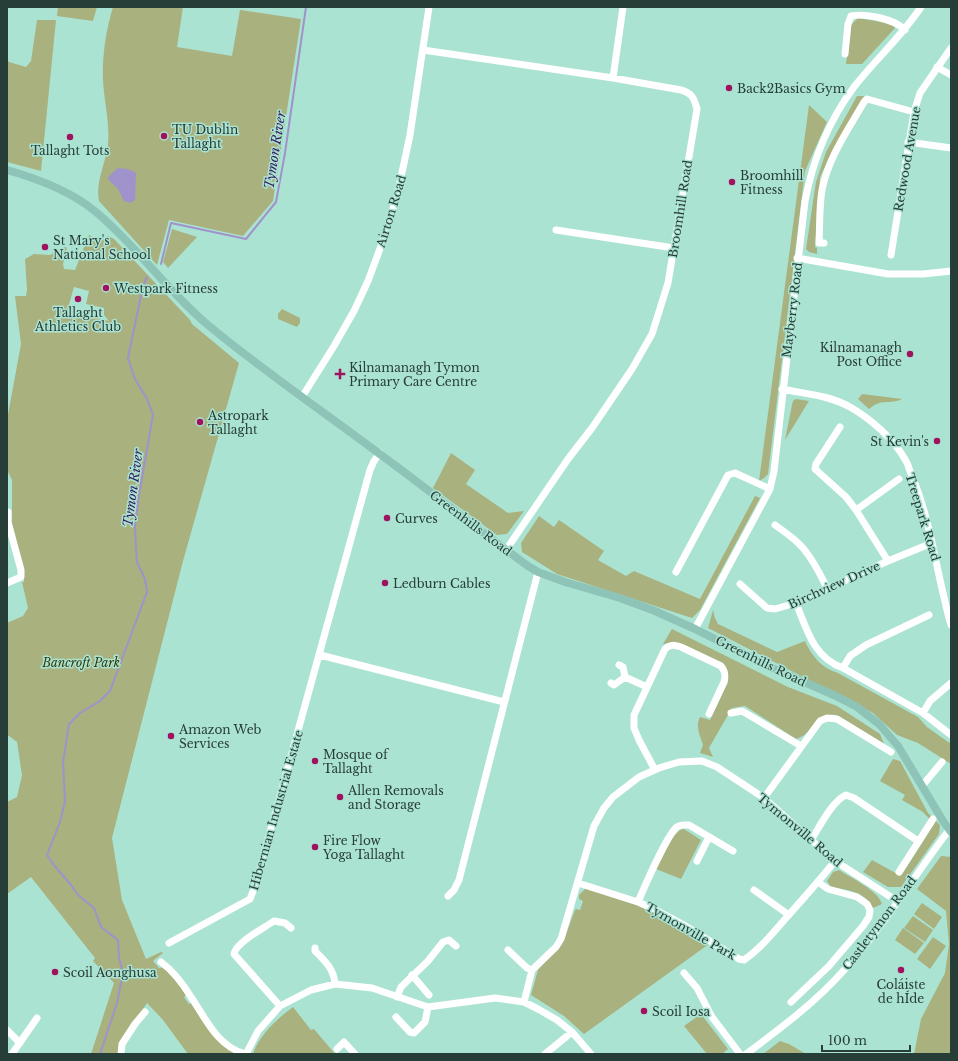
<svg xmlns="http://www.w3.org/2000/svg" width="958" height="1061" viewBox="0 0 958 1061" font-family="'Libre Baskerville',serif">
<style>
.green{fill:#a9b17e;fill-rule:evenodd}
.water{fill:#a092cb}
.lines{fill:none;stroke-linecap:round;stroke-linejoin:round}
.stream{stroke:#a092cb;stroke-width:2}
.minor{stroke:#fff;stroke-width:7}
.major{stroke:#8ec4b7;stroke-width:8}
.poi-dot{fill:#9f125e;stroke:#abe3d3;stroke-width:1.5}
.labels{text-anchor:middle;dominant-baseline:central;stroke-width:3;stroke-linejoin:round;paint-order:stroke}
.poi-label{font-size:12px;fill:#273d37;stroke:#abe3d3;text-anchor:start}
.street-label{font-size:12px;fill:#273d37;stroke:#abe3d3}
.park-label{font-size:12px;font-style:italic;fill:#343a07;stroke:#abe3d3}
.water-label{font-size:13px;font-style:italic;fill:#341b5f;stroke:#abe3d3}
</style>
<rect width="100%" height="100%" fill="#abe3d3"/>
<path class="green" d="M58,7H97L93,21L57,16Z
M113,7H183L177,47L232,56L240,10L301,19L273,201L243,236L169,220L157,265L99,201C95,182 106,163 108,144C110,123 104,101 103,80C102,56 106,30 113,7Z
M858,18L892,24L895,28L862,64H846L851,25Z
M37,20H56L41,171L7,162V60L9,62L26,67L31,61Z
M857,96H864L834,148L820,177L815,247L817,248V254L809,252L806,249L816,182L826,152Z
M809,105L827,122L805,171L768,474L764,478L759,481Z
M172,229L197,237L168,268L163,262Z
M89,235L101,241L108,236L114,239L190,320L192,324L239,363L183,561L112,838L122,900L146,959L161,952L163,953L153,961L159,968L164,967L187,994L184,997L189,1004L193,1002C205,1023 212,1039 234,1053L233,1054H188L163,1020L147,1003L121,1043L119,1054H91L114,983L93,961L95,958L31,877L7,894V802L17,797L22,775L17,742L9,736H7V623L23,616L28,608L22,582H24L23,571L12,523V480L7,470V420L21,344L15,296H26L27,290L25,259L34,254L50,255L65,247L67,248L63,264L64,269L75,270ZM74,287L89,291L86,304L104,308V315L109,321L81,314V312L68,308Z
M282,309L300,318V323L297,327L278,319V314Z
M862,394L902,399C890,405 881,398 869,409L858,399Z
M796,399L809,401L785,440L792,405L793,401Z
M451,453L475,470L466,484L508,513L524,511L507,534L497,535L433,488Z
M755,496L760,498L700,610L692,618L557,574L522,552L521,543L539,516L554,527L559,520L604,551L598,560L626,576L634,571L700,599Z
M713,610L715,618L718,624L777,652L805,641C812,657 822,668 838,673L918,717L927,727L951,744V764L918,743L897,735L873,713L708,628Z
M672,629L788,687L837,706L880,734L884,744L836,715C812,713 815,734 796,739L745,706L732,708L709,748L713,757L700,753L703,745C700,735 695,727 700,717L710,720L728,682L727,670L724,665L675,642L663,644Z
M893,759L900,761L928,813L940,825L939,834L901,887H888L863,872L872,860L901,876L934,824L923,812L902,800L905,795L880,781Z
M684,829L701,840L681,879L656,869L672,838L680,830Z
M941,856L951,857V1054H914L921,1019L945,973L949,944L946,911L917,889Z
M839,870C851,878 879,891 882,904L873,908C865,891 847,890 831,887L827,881L833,872Z
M585,889H588L648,909L709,944L584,1034L564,1016L531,995L538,970L563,942L575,910L576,909L580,910L583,901L579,899V895Z
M922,903L942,917L934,929L914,914Z
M913,916L933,930L925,942L904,928Z
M903,928L924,943L915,954L895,940Z
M933,937L946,946L930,969L917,959Z
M293,1007L311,1030L314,1029L335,1054H253C259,1035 278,1018 293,1007Z
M701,1014L728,1049L722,1054H707L684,1026Z
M780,1041L789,1044L806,1054H763Z"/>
<path class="water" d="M118,168L128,169L136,173L135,200L130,203L124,201L118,189L108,179L109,176Z"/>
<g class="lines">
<path class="stream" d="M161,264L171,223L246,239L276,202L285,153L306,7
M100,1054L117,1003L123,973L119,958L118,940L101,927L94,908L78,895L71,885L54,865L47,855L60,822L65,801L63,762L69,724L80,713L100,701L110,691L147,592L145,579L137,562L136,548L135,526L139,495L153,415L147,399L135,379L128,358L143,286L147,277"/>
<path class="minor" d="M423,50L613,78L681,90C692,93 694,98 697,109L668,283L652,334L632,369L592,428L568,459L506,550
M845,54L848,24L851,16C865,13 895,19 905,30
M937,67L951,75
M613,78L623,7
M908,142L951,148
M556,230L674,248
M824,243H819C820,226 819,207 822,190C828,158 848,130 864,102L867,99L914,112
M891,255L914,112L920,93L951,48
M797,258L888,274H923L951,271
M782,389C805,394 829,395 850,407C871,419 894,439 906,461C909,466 910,473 913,478C932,526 937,576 951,625
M302,397L334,346L354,311L368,281L381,246L397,196L410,135L429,7
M840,427L816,464L815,469L846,497L856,510L888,561
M856,510L899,479
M775,525C785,532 795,539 802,547C813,559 820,574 827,588
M676,572L728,475L735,473L770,489
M7,583L21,577V570L8,522V512
M740,584L767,608L775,609L796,603L888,561L932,543
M796,603C807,630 814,658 843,668L923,713L930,701L951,683
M695,629L770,489L774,471L805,201C813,159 828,122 854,87C875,60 902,36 921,7
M320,655L504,702
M843,668L850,656L866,645L929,615
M625,677L647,687
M611,683L614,685L625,677L623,667L619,665
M731,713L742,711L801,746
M923,713L951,735
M655,770L639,740L634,728V715L665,649C670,644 674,645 681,647L721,666C725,671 726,675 724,682L709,714
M922,786L942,762
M764,798L820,721L827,718L837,719L891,752
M811,840C819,828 832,801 846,795L854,798L918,841
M697,861L709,837
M899,872L933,819
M578,883L638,902L654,909L682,924L739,959L744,960C760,949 773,933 786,918C803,899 819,881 835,861
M754,890L789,915
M448,896L454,890L459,880L538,572
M638,902C644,888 668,833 677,827C681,824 684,825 689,825L733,851
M169,943L250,899L257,881L267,843L370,470L374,461L380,453
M315,948V951C325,961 334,969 335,984
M508,950L527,968L532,970
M161,962C172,970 183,984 191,997C206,1019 217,1046 245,1054
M684,973L697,988L712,1017L740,1054
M412,975L429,995
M397,997L401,987L428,961L443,942L449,940L456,946
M524,1002L532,970L556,947L561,939L594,826L604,808L613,797L639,777L659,768L679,762L702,761L717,767L764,798L835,861L897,901
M791,1002L829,966L863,926L869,917L870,910L867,904L857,897L828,889L818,882
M280,1006L234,954C236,942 264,928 274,921L285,923L291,928
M396,1017L410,1032L414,1033L425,1022L428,1007
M7,1030L20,1043
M337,1049L344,1042L355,1054
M12,1054L37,1018
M121,1054L122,1044L135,1024L145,1012
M246,1054L258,1031L280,1006L311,990L335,984L372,988L428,1007L495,998L524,1002L538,1009L557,1020L572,1032L591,1054
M545,1054L572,1032
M746,1054C781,1028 816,1002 845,969C884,926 914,876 949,830"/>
<path class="major" d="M7,170C39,179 71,191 96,212C137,246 167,291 208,325C262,370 321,410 377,452C428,489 477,529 528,566L538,572L565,582L620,598L655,611L695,629L779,671L836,696L857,707L879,724L898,746L943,821L951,832"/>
</g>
<g class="poi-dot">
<circle cx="729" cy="88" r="4"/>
<circle cx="164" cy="136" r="4"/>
<circle cx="70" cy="137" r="4"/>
<circle cx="732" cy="182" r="4"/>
<circle cx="45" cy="247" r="4"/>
<circle cx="106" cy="288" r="4"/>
<circle cx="78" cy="299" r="4"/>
<circle cx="910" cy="354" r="4"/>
<path d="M338 368h4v4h4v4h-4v4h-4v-4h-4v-4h4z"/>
<circle cx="200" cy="422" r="4"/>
<circle cx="937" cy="441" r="4"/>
<circle cx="387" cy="518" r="4"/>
<circle cx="385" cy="583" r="4"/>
<circle cx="171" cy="736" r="4"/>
<circle cx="315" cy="761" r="4"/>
<circle cx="340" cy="797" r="4"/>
<circle cx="315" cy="847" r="4"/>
<circle cx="901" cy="970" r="4"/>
<circle cx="55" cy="972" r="4"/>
<circle cx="644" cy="1011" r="4"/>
</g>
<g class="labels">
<g class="poi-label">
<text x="737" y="88">Back2Basics Gym</text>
<text x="172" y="129">TU Dublin<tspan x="172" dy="14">Tallaght</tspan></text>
<text x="70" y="150" text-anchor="middle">Tallaght Tots</text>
<text x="740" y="175">Broomhill<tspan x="740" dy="14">Fitness</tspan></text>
<text x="53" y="240">St Mary's<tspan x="53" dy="14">National School</tspan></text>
<text x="114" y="288">Westpark Fitness</text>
<text x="78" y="312" text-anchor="middle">Tallaght<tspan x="78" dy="14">Athletics Club</tspan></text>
<text x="902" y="347" text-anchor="end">Kilnamanagh<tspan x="902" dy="14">Post Office</tspan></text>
<text x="349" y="367">Kilnamanagh Tymon<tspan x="349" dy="14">Primary Care Centre</tspan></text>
<text x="208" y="415">Astropark<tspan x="208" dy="14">Tallaght</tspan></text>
<text x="929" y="441" text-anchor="end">St Kevin's</text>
<text x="395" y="518">Curves</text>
<text x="393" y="583">Ledburn Cables</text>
<text x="179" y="729">Amazon Web<tspan x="179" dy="14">Services</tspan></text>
<text x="323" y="754">Mosque of<tspan x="323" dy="14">Tallaght</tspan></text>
<text x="348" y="790">Allen Removals<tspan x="348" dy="14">and Storage</tspan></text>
<text x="323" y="840">Fire Flow<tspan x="323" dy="14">Yoga Tallaght</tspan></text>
<text x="63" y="972">Scoil Aonghusa</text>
<text x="901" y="984" text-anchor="middle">Coláiste<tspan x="901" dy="14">de hÍde</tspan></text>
<text x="652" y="1011">Scoil Iosa</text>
</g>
<g class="street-label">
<text transform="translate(907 159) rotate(-80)">Redwood Avenue</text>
<text transform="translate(680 209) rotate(-81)">Broomhill Road</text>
<text transform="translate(391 211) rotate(-73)">Airton Road</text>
<text transform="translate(792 310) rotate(-83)">Mayberry Road</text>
<text transform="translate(923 517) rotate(73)">Treepark Road</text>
<text transform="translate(471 523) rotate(37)">Greenhills Road</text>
<text transform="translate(834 585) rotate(-24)">Birchview Drive</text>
<text transform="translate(761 661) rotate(26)">Greenhills Road</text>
<text transform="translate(276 810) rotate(-74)">Hibernian Industrial Estate</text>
<text transform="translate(800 830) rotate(40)">Tymonville Road</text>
<text transform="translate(879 923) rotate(-53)">Castletymon Road</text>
<text transform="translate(691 931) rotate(30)">Tymonville Park</text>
</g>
<g class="park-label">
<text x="81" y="662">Bancroft Park</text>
</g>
<g class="water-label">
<text transform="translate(275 150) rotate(-81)">Tymon River</text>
<text transform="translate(133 488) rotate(-82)">Tymon River</text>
</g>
</g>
<rect width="958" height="1061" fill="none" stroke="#273d37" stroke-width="16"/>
<path d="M822 1045v6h88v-6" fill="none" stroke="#273d37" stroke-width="2"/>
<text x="828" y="1045" font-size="12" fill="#273d37" stroke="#abe3d3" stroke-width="3" paint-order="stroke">100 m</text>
</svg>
